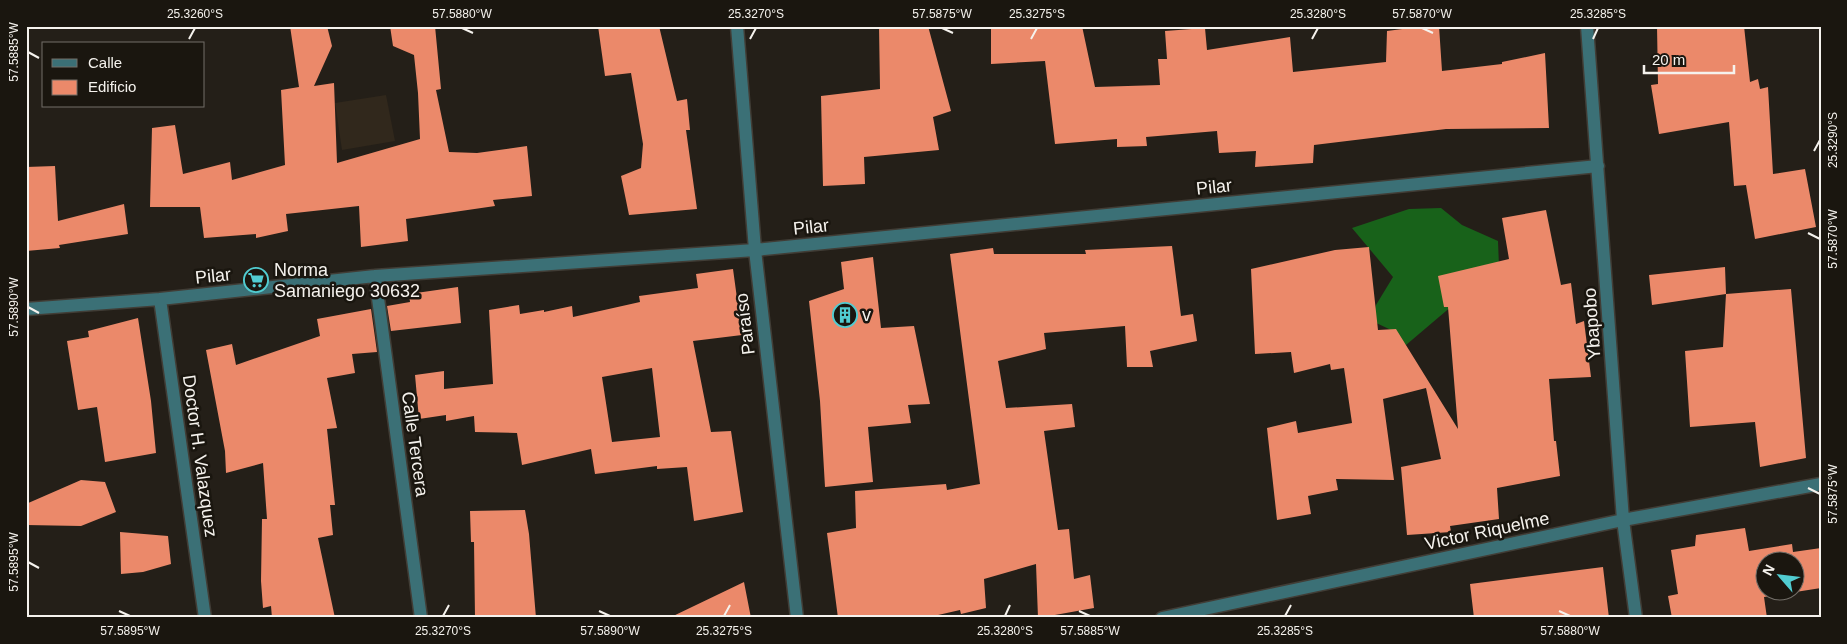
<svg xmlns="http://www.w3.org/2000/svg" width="1847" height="644" viewBox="0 0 1847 644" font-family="Helvetica,sans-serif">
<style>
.built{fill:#31281c}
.forest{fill:#18621a}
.building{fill:#eb896a;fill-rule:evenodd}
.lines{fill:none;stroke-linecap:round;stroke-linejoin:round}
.minor-casing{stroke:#413d36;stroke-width:15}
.minor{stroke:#3b7076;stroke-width:12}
.ticks{fill:none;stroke:#f5f2ed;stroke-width:2}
.labels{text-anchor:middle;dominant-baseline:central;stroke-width:5;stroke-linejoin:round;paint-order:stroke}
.street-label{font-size:18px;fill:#f5f2ed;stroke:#1a160f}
.poi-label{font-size:18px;fill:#f5f2ed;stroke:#1a160f;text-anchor:start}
.neatline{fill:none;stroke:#f5f2ed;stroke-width:2}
.ticks-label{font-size:12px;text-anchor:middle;fill:#f5f2ed}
</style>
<rect width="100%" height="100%" fill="#241f18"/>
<path class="built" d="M386,95L395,141L342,150L335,103Z"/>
<path class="forest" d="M1441,208L1462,225L1498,241L1499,266L1406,345L1389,329L1372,321L1376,305L1393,277L1352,228L1409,209Z"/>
<path class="building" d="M290,26H327L332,46L314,86L334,83L337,163L420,139L418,93L414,55L393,46L390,26H435L441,89L436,90L449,152L477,153L527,146L532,196L493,200L495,206L406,219L408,241L361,247L359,206L286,214L288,231L256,238V234L204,238L200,207H150L152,128L175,125L183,174L230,162L232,180L285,165L281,90L299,87Z
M598,26H659L677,101L687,99L690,130H686L697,209L629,215L621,176L641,168L643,144L631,73L605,76Z
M879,26H928L951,111L933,117L939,150L864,157L865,184L823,186L821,96L880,89Z
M991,26H1082L1095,87L1160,85L1158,59H1167L1165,31L1205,28L1207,50L1290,37L1293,72L1386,62L1387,31L1410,28V26H1439L1442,71L1502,64V62L1545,53L1549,128L1446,129L1314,145L1313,163L1255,167L1256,151L1219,153L1217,131L1146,137L1147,146L1117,147V139L1055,144L1045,61L991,64Z
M1657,26H1744L1750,82L1758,79L1760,89L1768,87L1773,174L1805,169L1816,227L1755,239L1746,185L1734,186L1729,122L1659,134L1651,85L1658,84Z
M55,166L58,221L124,204L128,234L59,245L60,248L26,251V167Z
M1546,210L1561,285L1571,283L1576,324L1584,321L1591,377L1549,379L1554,441H1556L1560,476L1497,488L1499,519L1450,526L1451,532L1407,535L1401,467L1441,459L1426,388L1383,399L1394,480L1336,479L1338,490L1308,496L1311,514L1277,520L1267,428L1296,421L1298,433L1352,423L1344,368L1331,370L1330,364L1294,373L1291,352L1255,354L1251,269L1335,250L1369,247L1378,330L1396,329L1458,429L1448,307H1444L1438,276L1509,259L1502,218Z
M1172,246L1181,316L1193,314L1197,341L1150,351L1153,367H1127L1125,326L1044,333L1046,349L998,361L1006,408L1072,404L1075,427L1044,431L1058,530L1069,529L1074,579L1090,575L1094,608L1038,618L1036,564L984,579L986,608L961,614L960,610L925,618H838L827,533L856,528L855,491L946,484L947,490L980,484L950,254L993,248L994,254H1086L1085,250Z
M873,257L881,328L914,326L930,404L908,405L911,423L868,427L873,482L825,487L820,401L809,301L844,289L841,262Z
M1725,267L1726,294L1652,305L1649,275Z
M733,269L742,335L693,341L711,432L731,431L743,512L694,521L687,467L657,469V466L595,474L591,449L522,465L517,433L475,432L474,416L446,421V415L419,419L415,375L444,371V389L493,384L489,310L519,305L520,314L544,310V312L572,306L573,317L640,302L639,296L698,288L696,274ZM652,368L660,437L612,442L602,377Z
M458,287L461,323L391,331L387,306L410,302L409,294Z
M1791,289L1806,458L1760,467L1755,422L1690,427L1685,351L1723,347L1726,294Z
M371,309L377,352L352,354L355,373L327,378L337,428L327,429L335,505H330L333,535L318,538L335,618H272L271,606L263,608L261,581L262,519H267L263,463L226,473L225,451L206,350L232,344L236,365L320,336L317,319Z
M138,318L151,401L156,453L105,462L97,407L78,410L67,341L89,337L88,331Z
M81,480L105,482L116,512L81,526L26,525V504Z
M525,510L529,534L536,618H475L474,542H471L470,511Z
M1745,528L1749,551L1792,544L1793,552L1821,548V588L1764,597L1767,618H1672L1668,596L1678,594L1671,550L1695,546L1696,535ZM1764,562H1794V592H1764Z
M120,532L168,536L171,564L143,572L121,574Z
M1603,567L1609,618H1474L1470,584Z
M744,582L751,618H669Z"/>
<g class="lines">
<defs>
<path id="minor" d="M737,26L755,250L797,618
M1587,26L1623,520L1636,618
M375,276L421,618
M160,299L205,618
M26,309L160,299L375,276L755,250L1598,166
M1162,618L1623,520L1821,484"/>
</defs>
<use href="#minor" class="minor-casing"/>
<use href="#minor" class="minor"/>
</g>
<path class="ticks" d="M462,28L473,33M942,28L953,33M1422,28L1433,33M189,39L195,28M750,39L756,28M1031,39L1037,28M1312,39L1318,28M1593,39L1598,28M28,52L39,58M1814,151L1820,140M1808,233L1820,239M28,307L39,313M1808,488L1820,494M28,562L39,568M119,611L130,616M599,611L610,616M1079,611L1090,616M1559,611L1570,616M443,616L449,605M724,616L730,605M1005,616L1010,605M1285,616L1291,605"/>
<defs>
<symbol id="supermarket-ring" viewBox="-11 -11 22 22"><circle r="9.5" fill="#1a160f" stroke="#51ccd1" stroke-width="1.5"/><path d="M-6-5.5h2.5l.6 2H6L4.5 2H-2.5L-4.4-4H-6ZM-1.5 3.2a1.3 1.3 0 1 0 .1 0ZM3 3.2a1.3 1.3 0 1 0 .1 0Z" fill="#51ccd1"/></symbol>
<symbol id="building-ring" viewBox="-11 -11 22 22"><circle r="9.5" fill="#1a160f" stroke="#51ccd1" stroke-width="1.5"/><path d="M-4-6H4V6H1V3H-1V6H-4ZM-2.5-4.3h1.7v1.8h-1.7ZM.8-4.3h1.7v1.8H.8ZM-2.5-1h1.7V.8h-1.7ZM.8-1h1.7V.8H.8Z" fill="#51ccd1"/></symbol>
</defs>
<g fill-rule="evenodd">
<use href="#supermarket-ring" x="242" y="266" width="28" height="28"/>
<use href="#building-ring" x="831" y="301" width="28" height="28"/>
</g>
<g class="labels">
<g class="street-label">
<text transform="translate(1214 187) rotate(-6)">Pilar</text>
<text transform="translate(811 227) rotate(-6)">Pilar</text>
<text transform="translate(213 276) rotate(-6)">Pilar</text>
<text transform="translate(745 324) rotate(-97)">Paraíso</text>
<text transform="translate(1592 324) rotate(-94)">Ybapobo</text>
<text transform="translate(415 444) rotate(82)">Calle Tercera</text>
<text transform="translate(200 456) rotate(82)">Doctor H. Valazquez</text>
<text transform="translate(1487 531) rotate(-12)">Victor Riquelme</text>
</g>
<g class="poi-label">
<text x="274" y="270">Norma<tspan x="274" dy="21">Samaniego 30632</tspan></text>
<text x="862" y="315">v</text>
</g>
</g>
<rect width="1847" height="644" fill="none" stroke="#1a160f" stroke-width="55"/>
<rect x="42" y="42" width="162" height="65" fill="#1a160f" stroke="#726e68"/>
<rect x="52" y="59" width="25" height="8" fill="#3b7076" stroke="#726e68"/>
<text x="88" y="68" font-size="15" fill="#f5f2ed">Calle</text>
<rect x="52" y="80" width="25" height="15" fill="#eb896a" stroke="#726e68"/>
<text x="88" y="92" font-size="15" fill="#f5f2ed">Edificio</text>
<g transform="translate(1780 576) rotate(298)"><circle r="24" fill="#1a160f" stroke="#726e68"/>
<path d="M0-4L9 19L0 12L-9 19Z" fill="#51ccd1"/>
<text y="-8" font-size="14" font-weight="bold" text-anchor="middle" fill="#f5f2ed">N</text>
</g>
<path d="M1644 65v8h90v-8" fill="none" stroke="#f5f2ed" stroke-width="2.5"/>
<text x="1652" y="65" font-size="15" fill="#f5f2ed" stroke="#1a160f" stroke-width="4" paint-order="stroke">20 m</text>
<rect x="28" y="28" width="1792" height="588" class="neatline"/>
<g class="ticks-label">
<text x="195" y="18">25.3260°S</text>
<text x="462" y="18">57.5880°W</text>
<text x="756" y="18">25.3270°S</text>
<text x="942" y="18">57.5875°W</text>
<text x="1037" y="18">25.3275°S</text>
<text x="1318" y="18">25.3280°S</text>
<text x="1422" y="18">57.5870°W</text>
<text x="1598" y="18">25.3285°S</text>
<text transform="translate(14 52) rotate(-90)" y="4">57.5885°W</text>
<text transform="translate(1833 140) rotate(-90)" y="4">25.3290°S</text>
<text transform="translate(1833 239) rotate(-90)" y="4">57.5870°W</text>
<text transform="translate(14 307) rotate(-90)" y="4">57.5890°W</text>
<text transform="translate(1833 494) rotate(-90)" y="4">57.5875°W</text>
<text transform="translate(14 562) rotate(-90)" y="4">57.5895°W</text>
<text x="130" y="635">57.5895°W</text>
<text x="443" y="635">25.3270°S</text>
<text x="610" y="635">57.5890°W</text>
<text x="724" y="635">25.3275°S</text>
<text x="1005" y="635">25.3280°S</text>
<text x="1090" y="635">57.5885°W</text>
<text x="1285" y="635">25.3285°S</text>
<text x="1570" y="635">57.5880°W</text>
</g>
</svg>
